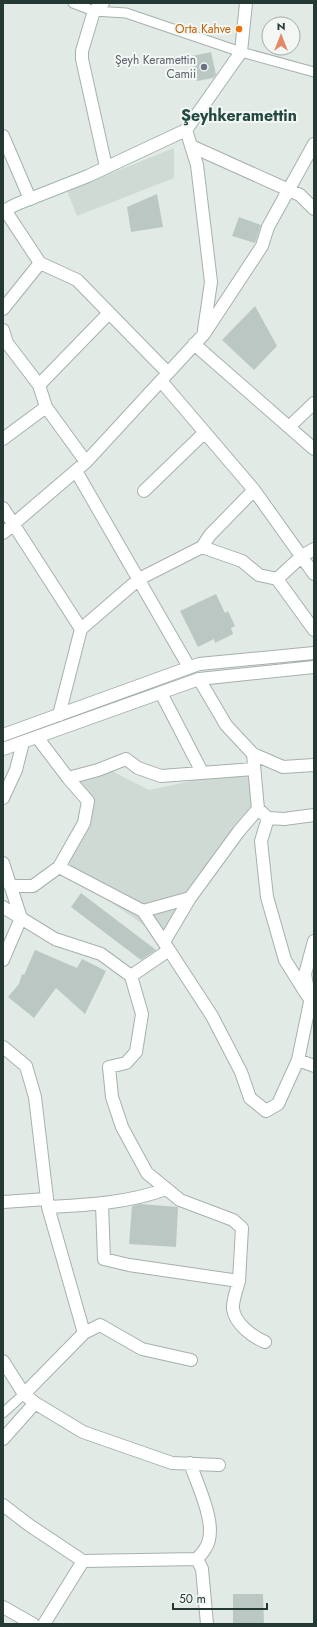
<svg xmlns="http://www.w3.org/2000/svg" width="317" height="1627" viewBox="0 0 317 1627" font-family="Jost,sans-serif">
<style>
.built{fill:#d0dad5}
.building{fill:#bac7c2}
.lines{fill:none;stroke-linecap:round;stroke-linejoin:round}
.pedestrian-casing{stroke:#a5b1ad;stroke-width:11}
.minor-casing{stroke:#a5b1ad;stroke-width:14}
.tertiary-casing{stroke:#a5b1ad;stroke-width:14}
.secondary-casing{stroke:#a2b4ae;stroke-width:14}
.pedestrian{stroke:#fff;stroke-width:9}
.minor{stroke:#fff;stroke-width:12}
.tertiary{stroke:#fff;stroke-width:12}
.secondary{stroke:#fff;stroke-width:12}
.food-dot{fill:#e8710a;stroke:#f2f7f4;stroke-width:1.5}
.worship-dot{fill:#6b7280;stroke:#f2f7f4;stroke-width:1.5}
.labels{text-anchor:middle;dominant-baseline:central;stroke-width:4;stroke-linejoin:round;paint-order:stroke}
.food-label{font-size:12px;fill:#c56008;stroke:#f2f7f4;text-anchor:end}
.worship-label{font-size:12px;fill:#5b616d;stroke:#f2f7f4;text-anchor:end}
.district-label{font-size:16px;font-weight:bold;fill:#224840;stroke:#f2f7f4}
</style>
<rect width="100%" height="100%" fill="#e2eae6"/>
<path class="built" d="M174,148V178L77,216L67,191Z
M104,767L149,790L247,769L258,809L160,936L59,867L88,802L68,778Z"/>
<path class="building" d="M211,52L216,75L213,78L197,81L192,56Z
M157,194L163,227L131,232L127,207Z
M239,217L261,225L255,243L232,236Z
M255,306L277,346L254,370L222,340Z
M216,594L225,613L228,611L235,626L231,628L233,634L215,643L214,639L198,647L180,611Z
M81,893L156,950L141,960L71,907Z
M35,950L77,968L82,959L106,971L85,1014L56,988L34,1018L8,997L19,984L22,974L24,975Z
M140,1204L178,1207L176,1247L129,1244L132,1206Z
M233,1594H263L264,1624H233Z"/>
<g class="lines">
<defs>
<path id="pedestrian" d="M73,3L94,11L126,13L241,52L314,72
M3,1413L24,1394"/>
<path id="minor" d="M103,3L94,11L82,51V59L106,167
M3,136L30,199
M191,146L300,195L314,209
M5,210L40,263L77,280L168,373
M3,309L40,263
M3,330L7,343L39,385L46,407L86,462
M204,330L211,282L197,165L186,130L241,52L246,3
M194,344L314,449
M161,381L254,490L314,574
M39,385L109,313
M289,427L314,403
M3,439L46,407
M76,471L189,667
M144,491L204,433
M3,508L81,629
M3,533L86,462L204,334L262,246L268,227L314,144
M202,547L242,561L259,575L277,579L314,630
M277,579L302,556L314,549
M199,679L226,725L253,754
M161,693L202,772
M59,715L81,629L139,579L202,547L210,535L254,490
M37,737L68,778L98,770L126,759L138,768L161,776L254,769
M3,798L16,770L23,742
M258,809L268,818L261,841L267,897L285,960L307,995
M268,818L284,819L314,815
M3,863L21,918L3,960
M59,867L84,823L88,801L68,778
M3,907L55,939L101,954L131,976L169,950L143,911L59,867L33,886H10
M143,911L190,898L239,831L258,809L253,754L283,767L314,765
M164,942L190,898
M169,950L212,1016L241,1072L250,1098L266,1111L278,1104L298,1060L310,1002L305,974L314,941
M3,1047L26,1066L35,1097L48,1207L84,1333L24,1394
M298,1060L314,1066
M3,1202L47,1199
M102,1204L104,1259L129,1265L239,1281L242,1228L233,1220L180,1200L147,1173L122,1127L112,1097L109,1067L126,1063L136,1052L142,1014L131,976
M48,1207C88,1205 128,1203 166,1189
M239,1281C237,1289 232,1301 233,1309C235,1324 253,1337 265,1342
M84,1333L100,1325L142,1349L191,1360
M3,1361L24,1394L35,1403L83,1432L172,1463L219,1465
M3,1439L35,1403
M3,1505L29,1525L83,1561L197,1559C199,1556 203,1553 205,1549C220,1528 197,1485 190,1463
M197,1559L202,1569L207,1624
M3,1607L33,1624
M44,1624L83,1561"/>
<path id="tertiary" d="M3,735L199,664L314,653
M3,749L199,679L314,667"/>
<path id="secondary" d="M3,211L17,204L88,176L186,130"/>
</defs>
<use href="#pedestrian" class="pedestrian-casing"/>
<use href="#minor" class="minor-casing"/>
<use href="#tertiary" class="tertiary-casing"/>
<use href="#secondary" class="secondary-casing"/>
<use href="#pedestrian" class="pedestrian"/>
<use href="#minor" class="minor"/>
<use href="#tertiary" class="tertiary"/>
<use href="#secondary" class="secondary"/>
</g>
<circle class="food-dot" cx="239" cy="29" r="4"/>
<circle class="worship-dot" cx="204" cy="67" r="4"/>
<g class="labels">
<g class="food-label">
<text x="231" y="29">Orta Kahve</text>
</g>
<g class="worship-label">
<text x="196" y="60">Şeyh Keramettin<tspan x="196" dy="14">Camii</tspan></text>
</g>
<g class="district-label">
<text x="239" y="115">Şeyhkeramettin</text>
</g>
</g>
<rect width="317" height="1627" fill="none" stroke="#243934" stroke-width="8"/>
<g transform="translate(281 36)"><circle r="19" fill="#f2f7f4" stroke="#a0aba7"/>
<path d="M0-3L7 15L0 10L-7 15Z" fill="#e18969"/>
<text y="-6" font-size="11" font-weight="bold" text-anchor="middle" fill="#243934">N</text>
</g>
<path d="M173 1603v6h94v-6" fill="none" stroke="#243934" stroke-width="2"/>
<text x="179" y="1603" font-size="12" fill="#243934" stroke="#f2f7f4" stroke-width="3" paint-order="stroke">50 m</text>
</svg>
